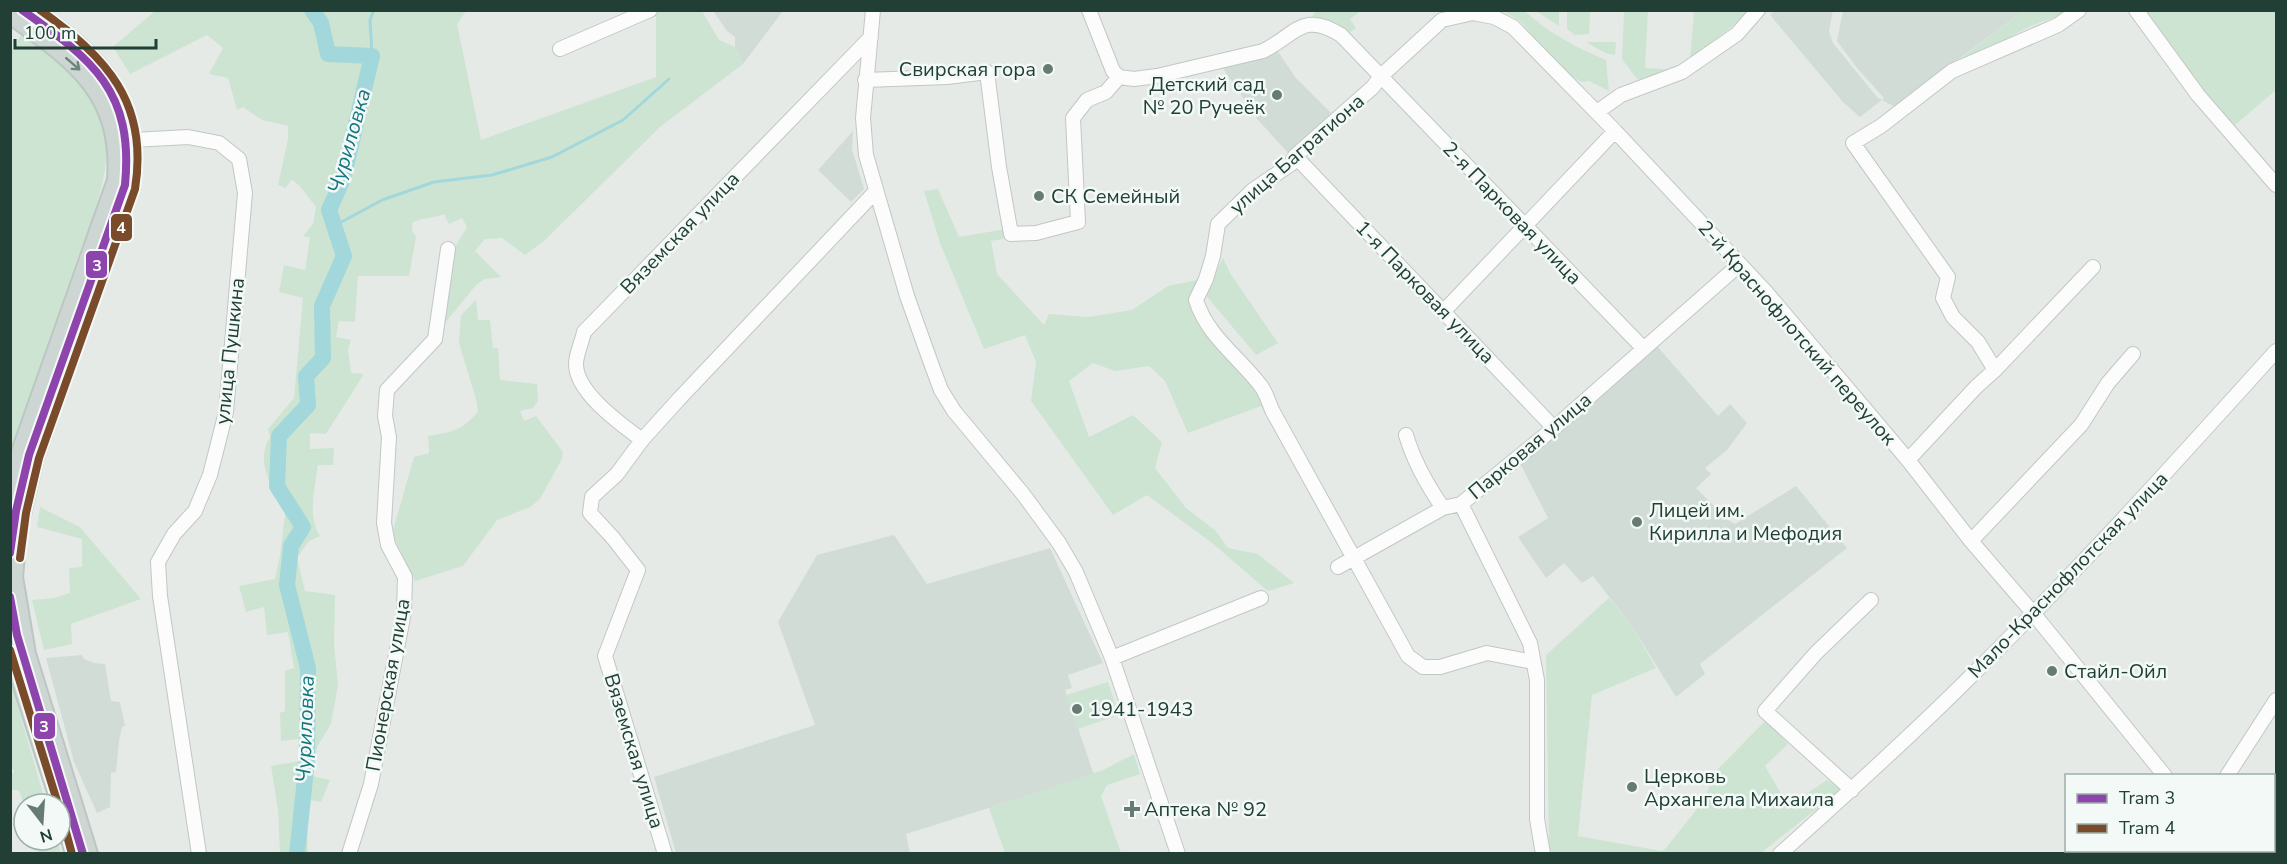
<svg xmlns="http://www.w3.org/2000/svg" width="2287" height="864" viewBox="0 0 2287 864" font-family="'Nunito Sans',sans-serif">
<style>
.built{fill:#d2dcd7}
.green{fill:#cde4d2}
.lines{fill:none;stroke-linecap:round;stroke-linejoin:round}
.stream{stroke:#a2d7db;stroke-width:3}
.river{stroke:#a2d7db;stroke-width:16}
.minor-casing{stroke:#c2c7c4;stroke-width:16}
.major-casing{stroke:#bcc6c2;stroke-width:20}
.minor{stroke:#fbfcfb;stroke-width:14}
.major{stroke:#cdd6d3;stroke-width:16}
.tram-1-casing{stroke:#f3f9f6;stroke-width:12}
.tram-2-casing{stroke:#f3f9f6;stroke-width:12}
.tram-1{stroke:#8e44ad;stroke-width:8}
.tram-2{stroke:#7a4b2a;stroke-width:8}
.oneway{stroke:#6e837c}
.poi-dot{fill:#667b73;stroke:#f3f9f6;stroke-width:2}
.labels{text-anchor:middle;dominant-baseline:central;stroke-width:5;stroke-linejoin:round;paint-order:stroke}
.poi-label{font-size:20px;fill:#213f35;stroke:#f3f9f6;text-anchor:start}
.street-label{font-size:20px;fill:#213f35;stroke:#f3f9f6}
.water-label{font-size:21px;font-style:italic;fill:#167680;stroke:#f3f9f6}
.line-badge{stroke:#f3f9f6;stroke-width:2}
.badge-label{font-size:16px;text-anchor:middle;font-weight:bold;fill:#fff}
</style>
<rect width="100%" height="100%" fill="#e5eae7"/>
<path class="built" d="M713,11H783L743,64L735,47V37L727,31Z
M1774,11H1833L1829,31L1833,43L1877,97L1882,100L1884,98L1857,68L1837,41L1843,11H2023L1895,107L1882,100L1860,117L1843,102L1770,15Z
M1277,50L1295,77L1331,113L1289,154L1258,120L1222,67Z
M853,131L852,149L864,189L851,202L818,170Z
M1657,346L1718,416L1730,404L1747,423L1727,450L1705,468L1711,474L1696,488L1728,520L1735,524L1796,486L1847,548L1700,664L1705,674L1676,697L1633,628L1593,576L1582,583L1564,563L1546,578L1518,537L1548,518L1521,465Z
M894,535L927,584L1050,548L1103,663L1068,675L1072,688L1065,690L1094,775L906,834L910,853H676L654,777L815,725L778,622L817,555Z
M82,655L84,659L94,663L105,664L111,701L120,702L125,726L122,727L119,741L116,772L111,773L110,807L97,813L74,762L46,658Z"/>
<path class="green" d="M155,11H466L457,24L481,140L656,77V12L658,11H702L719,40L735,47L743,64L660,127L544,241L525,255L502,238L485,239L475,251L501,277L485,279L477,284L445,323H443L455,247L467,227L462,218L449,224L444,214C433,219 422,217 412,223V230L416,237L409,276H358L355,322L339,321L336,337L351,340L348,349L351,373L364,374L326,434L310,433V449L334,448L333,465H318C315,488 307,516 320,536L309,541L297,558L305,591L335,595L334,644L338,685L331,724L317,747L312,776L330,780L321,802L311,800L307,828L308,853H280L278,810L271,766L300,761L298,739L281,741L280,713L285,711V671L294,668L288,632L267,635L264,607L246,612L239,586L275,579L280,556L286,506C270,489 255,459 270,437L268,429L294,398L303,298L279,292L284,265L305,270L310,238L303,236L313,224L316,206C307,198 302,184 291,180L286,188L278,185L288,139V126L262,120L243,107L237,110L228,78L209,74L223,48L207,35L130,74L113,47Z
M1316,11H1361L1350,19L1356,28L1348,34L1325,20L1310,19Z
M1504,11H1524L1548,30L1577,47L1606,60L1609,91L1589,81L1582,82L1566,74L1521,22Z
M1536,11H1559V26Z
M1567,11H1590L1589,34L1575,35L1567,29Z
M1624,11H1648L1645,68L1681,70L1651,80L1637,79L1622,59Z
M1694,11H1749L1739,21L1690,59Z
M2023,11H2069C2056,18 2042,21 2029,27C2007,37 1984,58 1960,59Z
M2144,11H2276V90L2235,125L2202,91Z
M21,35C65,63 94,83 105,137C113,172 87,232 75,265C65,294 55,323 45,352C32,389 21,427 11,466L10,53Z
M1586,42H1616L1615,55L1605,53Z
M938,189L959,237L1006,229L1008,238L991,241L997,274L1044,325L1049,314L1089,317L1132,310L1168,286L1197,280L1205,267L1194,299L1264,405L1188,433L1165,381L1149,366L1115,371L1093,363L1069,381L1089,437L1133,415L1162,442L1155,468L1186,508L1216,531L1228,548L1258,554L1294,583L1268,591L1212,543L1147,495L1113,515L1031,401L1036,362L1025,335L984,349L940,243L924,191Z
M1223,258L1230,273L1278,343L1256,355L1204,293Z
M476,300L478,320H490L493,348H498L500,380L537,384L538,401L533,408L520,411L524,421L536,416L563,452L562,459L540,499L530,507L497,520L463,566L415,581L392,534L414,457L429,453L428,436C452,432 461,431 478,412L476,399L459,343L461,315Z
M40,507L80,527L141,599L71,624L72,644L44,650L32,600L54,598L70,593L69,568L82,567V539L37,527Z
M1609,598L1633,628L1656,668L1592,695L1578,836L1662,851L1665,849L1701,804L1717,770L1766,720L1788,744L1765,766L1788,806L1827,780L1842,789L1761,853L1565,854L1549,851L1546,655Z
M1108,682L1119,715L1078,729L1066,695Z
M11,683L46,804L24,805L19,790H11V773L15,772L10,766Z
M1134,754L1140,774L1107,785L1101,796L1121,853H1005L989,808L1103,770Z
M38,840H57L61,853H38Z"/>
<g class="lines">
<path class="stream" d="M372,56L370,20L374,10
M334,226L382,200L434,182L492,175L552,157L623,120L669,79"/>
<path class="river" d="M297,854L307,760L308,668L287,585L291,546L303,527L277,486L279,436L308,405L306,376L323,358L322,306L344,256L329,210L343,179L372,56L328,54L321,23L312,10"/>
<defs>
<path id="minor" d="M873,10L863,118L866,155L907,296L932,366L941,390L954,411L1023,494L1059,543L1076,572L1112,658L1178,854
M1089,10L1113,71L1119,77L1134,79L1157,76L1263,51C1297,34 1302,11 1341,35L1644,349
M2136,10L2198,95L2276,185
M560,49L650,10
M865,80L947,77L987,72L999,167L1011,234L1036,233L1078,222L1073,118L1087,100L1106,92L1119,77
M1597,112L1621,95L1682,72L1737,34L1758,10
M133,140L188,137L219,143L239,159L245,193L226,412L210,475L195,511L174,534L158,562L160,596L199,854
M1295,156L1554,428
M1443,312L1615,131
M1995,370L2093,267
M1406,435C1414,462 1427,485 1443,508
M642,440C622,425 576,393 576,364C576,354 582,342 584,332L871,37
M1908,460L1977,386L1995,370L1978,342L1953,317L1943,298L1948,277L1853,143L1881,126L1952,71L2058,25L2079,10
M1971,541L2081,425L2108,383L2133,354
M1338,567L1443,508L1461,504
M1112,658L1261,598
M1533,662L1487,653L1440,667H1423L1408,656L1273,412C1269,404 1267,394 1261,386C1239,357 1207,336 1196,300L1206,279L1213,256L1218,224L1253,190L1291,164L1295,156L1373,87L1380,77L1442,20L1473,13L1494,17L1513,27L1615,131L1766,292L1908,460L1971,541L2033,613L2165,776
M2227,776L2276,700
M1852,790L1765,711L1816,653L1871,600
M2274,798L2276,796
M2222,850L2223,854
M349,854L371,784L404,612L405,577L388,545L384,523L389,437L385,416L387,390L435,339L448,249
M665,854L605,656L638,570L613,538L590,513L592,497L617,474L642,440L679,399L876,191
M1543,854L1537,819V680L1530,643L1461,504L1554,428L1740,264
M1780,854C1843,797 1906,741 1966,681C2074,575 2175,463 2276,351
M2181,854L2183,850"/>
<path id="major" d="M33,10C99,55 146,102 129,188L35,458L18,532L14,577L27,654L89,854
M10,15C75,61 122,93 116,180L21,449L10,497
M10,649L60,804
M60,804L74,854"/>
</defs>
<use href="#minor" class="minor-casing"/>
<use href="#major" class="major-casing"/>
<use href="#minor" class="minor"/>
<use href="#major" class="major"/>
<defs>
<path id="tram-1" d="M10,553L16,511L29,455L125,185C134,91 93,60 22,10
M10,597L17,635L83,854"/>
<path id="tram-2" d="M20,558L26,513L39,458L135,189C149,102 106,57 40,10
M10,650L58,804
M60,810L72,854"/>
</defs>
<use href="#tram-1" class="tram-1-casing"/>
<use href="#tram-2" class="tram-2-casing"/>
<use href="#tram-1" class="tram-1"/>
<use href="#tram-2" class="tram-2"/>
</g>
<defs><path id="oneway-shaft" d="M-6 0H5M1.5-3L5.5 0L1.5 3" fill="none" stroke-width="1.6" stroke-linecap="round" stroke-linejoin="round" transform="scale(1.5)"/></defs>
<use class="oneway" href="#oneway-shaft" transform="translate(73 64) rotate(41)"/>
<g class="poi-dot">
<circle cx="1048" cy="69" r="6"/>
<circle cx="1277" cy="95" r="6"/>
<circle cx="1039" cy="196" r="6"/>
<circle cx="1637" cy="522" r="6"/>
<circle cx="2052" cy="671" r="6"/>
<circle cx="1077" cy="709" r="6"/>
<circle cx="1632" cy="787" r="6"/>
<path d="M1129 800h6v6h6v6h-6v6h-6v-6h-6v-6h6z"/>
</g>
<g class="labels">
<g class="poi-label">
<text x="1036" y="69" text-anchor="end">Свирская гора</text>
<text x="1265" y="84" text-anchor="end">Детский сад<tspan x="1265" dy="23">№ 20 Ручеёк</tspan></text>
<text x="1051" y="196">СК Семейный</text>
<text x="1649" y="510">Лицей им.<tspan x="1649" dy="23">Кирилла и Мефодия</tspan></text>
<text x="2064" y="671">Стайл-Ойл</text>
<text x="1089" y="709">1941-1943</text>
<text x="1644" y="776">Церковь<tspan x="1644" dy="23">Архангела Михаила</tspan></text>
<text x="1144" y="809">Аптека № 92</text>
</g>
<g class="street-label">
<text transform="translate(1297 154) rotate(-41)">улица Багратиона</text>
<text transform="translate(1512 213) rotate(46)">2-я Парковая улица</text>
<text transform="translate(680 233) rotate(-46)">Вяземская улица</text>
<text transform="translate(1425 292) rotate(46)">1-я Парковая улица</text>
<text transform="translate(1797 333) rotate(49)">2-й Краснофлотский переулок</text>
<text transform="translate(230 351) rotate(-84)">улица Пушкина</text>
<text transform="translate(1530 446) rotate(-40)">Парковая улица</text>
<text transform="translate(2068 575) rotate(-46)">Мало-Краснофлотская улица</text>
<text transform="translate(388 685) rotate(-80)">Пионерская улица</text>
<text transform="translate(634 751) rotate(73)">Вяземская улица</text>
</g>
<g class="water-label">
<text transform="translate(349 141) rotate(-74)">Чуриловка</text>
<text transform="translate(305 729) rotate(-88)">Чуриловка</text>
</g>
</g>
<g class="line-badge">
<rect x="110" y="213" width="23" height="29" rx="6" fill="#7a4b2a"/>
<rect x="85" y="250" width="23" height="29" rx="6" fill="#8e44ad"/>
<rect x="33" y="712" width="23" height="28" rx="6" fill="#8e44ad"/>
</g>
<g class="badge-label">
<text x="121" y="233">4</text>
<text x="97" y="271">3</text>
<text x="44" y="732">3</text>
</g>
<rect width="2287" height="864" fill="none" stroke="#213f35" stroke-width="24"/>
<rect x="2065" y="774" width="210" height="78" fill="#f3f9f6" stroke="#9fafa9" stroke-width="1.5"/>
<rect x="2077" y="794" width="30" height="9" fill="#8e44ad" stroke="#9fafa9" stroke-width="1.5"/>
<text x="2119" y="804" font-size="18" fill="#213f35">Tram 3</text>
<rect x="2077" y="824" width="30" height="9" fill="#7a4b2a" stroke="#9fafa9" stroke-width="1.5"/>
<text x="2119" y="834" font-size="18" fill="#213f35">Tram 4</text>
<g transform="translate(42 822) rotate(163)"><circle r="28" fill="#f3f9f6" stroke="#9fafa9" stroke-width="1.5"/>
<path d="M0-4.5L10 22L0 15L-10 22Z" fill="#667b73"/>
<text y="-9" font-size="16" font-weight="bold" text-anchor="middle" fill="#213f35">N</text>
</g>
<path d="M15 39v9h141v-9" fill="none" stroke="#213f35" stroke-width="3"/>
<text x="24" y="39" font-size="18" fill="#213f35" stroke="#f3f9f6" stroke-width="4.5" paint-order="stroke">100 m</text>
</svg>
